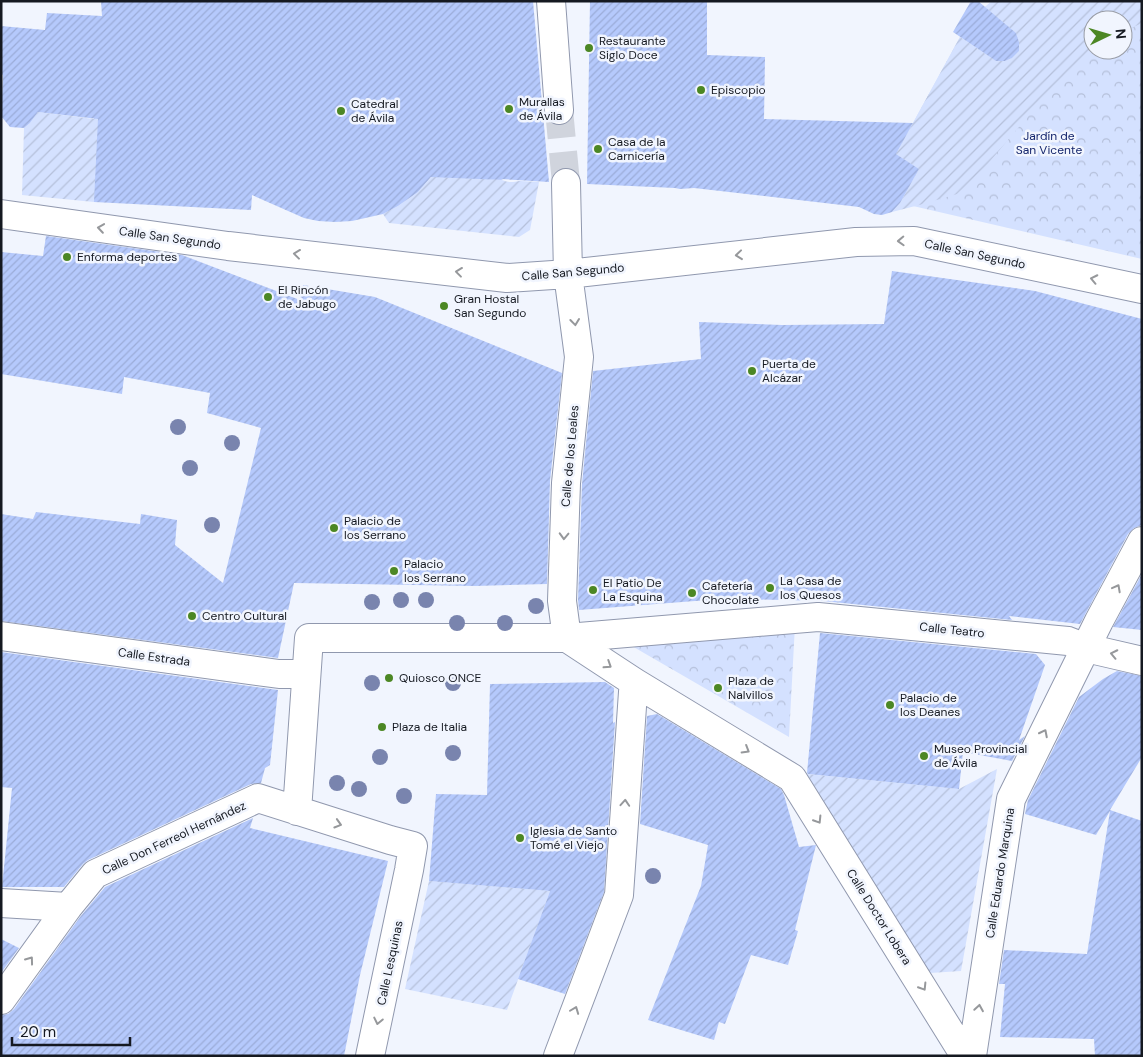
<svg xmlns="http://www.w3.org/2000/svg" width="1143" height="1057" viewBox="0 0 1143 1057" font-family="'DM Sans',sans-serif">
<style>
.forest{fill:url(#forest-crowns);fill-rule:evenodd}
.garden{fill:url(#garden-furrows)}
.building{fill:url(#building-hatch)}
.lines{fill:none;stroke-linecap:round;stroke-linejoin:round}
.minor-tunnel{stroke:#d0d4dd;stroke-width:28;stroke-dasharray:28 14;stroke-linecap:butt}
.minor-casing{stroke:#9098ae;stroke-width:30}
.minor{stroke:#fff;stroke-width:28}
.tree{fill:#7984ae}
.oneway{stroke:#96989b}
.poi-dot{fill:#4c8724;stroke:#f1f5fe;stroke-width:2}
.labels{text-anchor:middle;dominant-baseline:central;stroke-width:5;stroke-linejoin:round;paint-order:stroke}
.poi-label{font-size:12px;fill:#151921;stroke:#f1f5fe;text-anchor:start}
.park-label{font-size:12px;fill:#16276d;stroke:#f1f5fe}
.street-label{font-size:12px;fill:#151921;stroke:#f1f5fe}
</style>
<defs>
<pattern id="forest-crowns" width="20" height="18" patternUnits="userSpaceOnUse" patternTransform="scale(1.25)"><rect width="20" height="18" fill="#d4e1ff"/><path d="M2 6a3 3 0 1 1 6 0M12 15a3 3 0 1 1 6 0" fill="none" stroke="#b5c0da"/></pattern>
<pattern id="garden-furrows" width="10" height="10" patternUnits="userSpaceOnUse" patternTransform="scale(1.25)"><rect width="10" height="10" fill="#d4e1ff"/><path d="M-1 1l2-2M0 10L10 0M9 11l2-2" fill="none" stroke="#b5c0da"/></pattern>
<pattern id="building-hatch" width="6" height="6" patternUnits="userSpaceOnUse" patternTransform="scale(1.25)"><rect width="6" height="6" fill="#b5c9fc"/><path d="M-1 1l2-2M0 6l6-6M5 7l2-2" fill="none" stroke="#9bacd8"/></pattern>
</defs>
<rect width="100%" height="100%" fill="#f1f5fe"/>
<path class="forest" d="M992,1H1142V259L900,203L919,169L896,154L960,37L996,61H1005L1012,58L1019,51V42L1016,33L985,7ZM1093,20H1123V50H1093Z
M795,625L789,737L625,642Z"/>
<path class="garden" d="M992,1H1142V23L1123,32V20H1093V50H1095L1040,102L981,172L957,194L923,204L892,212L900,203L919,169L896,154L960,37L996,61H1005L1012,58L1019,51V42L1016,33L985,7Z
M98,85L132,88L94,202L22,195L24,128L30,123L38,112L94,119Z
M433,175L502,180C509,183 513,182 520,181C526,181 533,182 539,182L530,230L519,237L389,223L383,214L398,206L418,192Z
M997,769L961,971L930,973L807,774L959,789Z
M429,881L550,891L507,1010L405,989Z"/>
<path class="building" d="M101,1H533L549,182L501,179L503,180L431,177L418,192L398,206L383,214L352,221L335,222L318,221L304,218L252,195L251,210L94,202L98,119L38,112L30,123L24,128L10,127L1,116L3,75L1,74V26L45,30L47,13L102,16Z
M590,1H707V55L765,57L764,119L913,123L896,154L919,169L900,203L892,212L882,215L874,214L859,207L694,188L680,189L675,188L587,184Z
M971,1H978L1016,33L1019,42V51L1012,58L1005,61H996L953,32Z
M46,236L182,255L300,300L303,285L375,297L562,373L550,481L547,584L475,586L294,583L278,658L1,621V514L33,519L36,512L140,524L141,514L177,520L175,545L223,583L261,428L207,413L210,393L124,377L122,394L1,374V252L43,256Z
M892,271L1035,291L1142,319V525L1134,528L1128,534L1080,624L1009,616L1012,620L823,601L737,599L695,601L579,610L578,600L582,484L593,371L701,359L699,322L782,325L884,324Z
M1142,574V630L1113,627Z
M820,633L1036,654L1045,665L1019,740L1025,736L1012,761L963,752L959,789L808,774L807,773Z
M1,652L278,690L270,765L265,768L261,783L251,784L88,860L83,864L64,887H2L12,788L1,787Z
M1117,671L1142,676V757L1110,810L1142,821V1056H1095L1094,1039L1000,1037L1005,984H999L1004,950L1087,954L1110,811L1096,835L1025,814L1028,800L1079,697L1103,679Z
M605,682L614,688L613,723L615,722L604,892L565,994L518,979L550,891L429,881L436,794L487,795L490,684Z
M657,714L781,789L784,795L799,847L816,845L795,930L798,931L788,965L751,955L725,1024L719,1022L714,1040L648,1020L701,886L708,845L640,824L647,716Z
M253,818L250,828L388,861L360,975L344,1056H1V1015L8,1014L14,1009L80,917L105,887Z
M1,939L19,948L1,973Z"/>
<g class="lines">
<path class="minor-tunnel" d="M559,110L566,183"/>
<defs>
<path id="minor" d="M551,1L559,110
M566,183L568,274L579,357L566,483L562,601L567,638
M1,214L228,246L507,278L568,274L856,242L914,241L1142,289
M1,636L279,674H306
M567,638L634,682L792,778L965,1056
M297,811L309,638H567L818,617L1068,641L1086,648L1142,661
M1,903L68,907
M1,1000L68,907L95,874L258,798L390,840L413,846L409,870L370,1056
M558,1056L619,895L633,692L634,682
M972,1056L1011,799L1099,621L1142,541"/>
</defs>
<use href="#minor" class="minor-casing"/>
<use href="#minor" class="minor"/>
</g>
<g class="tree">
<circle cx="178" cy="427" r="8"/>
<circle cx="232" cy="443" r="8"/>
<circle cx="190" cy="468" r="8"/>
<circle cx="212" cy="525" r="8"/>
<circle cx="401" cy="600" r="8"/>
<circle cx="426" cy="600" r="8"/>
<circle cx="372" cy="602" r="8"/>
<circle cx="536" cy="606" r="8"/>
<circle cx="457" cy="623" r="8"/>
<circle cx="505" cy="623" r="8"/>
<circle cx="372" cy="683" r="8"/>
<circle cx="453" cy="683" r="8"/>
<circle cx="453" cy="753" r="8"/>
<circle cx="380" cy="757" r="8"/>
<circle cx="337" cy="783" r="8"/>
<circle cx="359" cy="789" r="8"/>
<circle cx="404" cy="796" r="8"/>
<circle cx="653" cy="876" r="8"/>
</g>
<defs><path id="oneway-chevron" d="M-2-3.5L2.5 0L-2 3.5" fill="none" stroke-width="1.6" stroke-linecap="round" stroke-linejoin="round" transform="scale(1.25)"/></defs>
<g class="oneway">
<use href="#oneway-chevron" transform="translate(101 228) rotate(-172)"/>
<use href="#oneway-chevron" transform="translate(901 241) rotate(178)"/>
<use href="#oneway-chevron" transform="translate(297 254) rotate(-173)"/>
<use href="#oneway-chevron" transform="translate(739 255) rotate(174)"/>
<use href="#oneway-chevron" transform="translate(459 272) rotate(-173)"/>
<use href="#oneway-chevron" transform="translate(1094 279) rotate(-168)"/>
<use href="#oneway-chevron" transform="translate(575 322) rotate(83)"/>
<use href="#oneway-chevron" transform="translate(564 536) rotate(92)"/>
<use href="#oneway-chevron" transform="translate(1117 588) rotate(-62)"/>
<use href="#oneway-chevron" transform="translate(1114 654) rotate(-168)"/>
<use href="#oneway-chevron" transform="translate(608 665) rotate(33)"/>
<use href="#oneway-chevron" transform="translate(1044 733) rotate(-63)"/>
<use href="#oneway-chevron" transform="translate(746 750) rotate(31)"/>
<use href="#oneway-chevron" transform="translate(625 803) rotate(-86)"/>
<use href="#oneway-chevron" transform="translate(818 820) rotate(58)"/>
<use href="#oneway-chevron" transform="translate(338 824) rotate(17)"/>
<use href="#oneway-chevron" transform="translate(30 960) rotate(-54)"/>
<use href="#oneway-chevron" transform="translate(923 987) rotate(58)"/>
<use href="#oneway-chevron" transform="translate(979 1008) rotate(-81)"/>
<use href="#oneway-chevron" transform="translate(575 1010) rotate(-69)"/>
<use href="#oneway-chevron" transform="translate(378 1021) rotate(102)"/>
</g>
<g class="poi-dot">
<circle cx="589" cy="48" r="5"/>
<circle cx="701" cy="90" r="5"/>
<circle cx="509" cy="109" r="5"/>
<circle cx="341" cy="111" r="5"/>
<circle cx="598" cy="149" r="5"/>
<circle cx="67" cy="257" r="5"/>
<circle cx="268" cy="297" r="5"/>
<circle cx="444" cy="306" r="5"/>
<circle cx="752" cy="371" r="5"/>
<circle cx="334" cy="528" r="5"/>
<circle cx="394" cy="571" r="5"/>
<circle cx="770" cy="588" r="5"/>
<circle cx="593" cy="590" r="5"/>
<circle cx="692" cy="593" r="5"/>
<circle cx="192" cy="616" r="5"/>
<circle cx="389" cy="678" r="5"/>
<circle cx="718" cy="688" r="5"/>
<circle cx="890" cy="705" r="5"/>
<circle cx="382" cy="727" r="5"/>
<circle cx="924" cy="756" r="5"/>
<circle cx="520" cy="838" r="5"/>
</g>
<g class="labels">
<g class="poi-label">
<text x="599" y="41">Restaurante<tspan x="599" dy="14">Siglo Doce</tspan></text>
<text x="711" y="90">Episcopio</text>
<text x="519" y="102">Murallas<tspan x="519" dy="14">de Ávila</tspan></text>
<text x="351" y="104">Catedral<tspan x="351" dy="14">de Ávila</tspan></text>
<text x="608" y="142">Casa de la<tspan x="608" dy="14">Carnicería</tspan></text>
<text x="77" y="257">Enforma deportes</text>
<text x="278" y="290">El Rincón<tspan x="278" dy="14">de Jabugo</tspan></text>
<text x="454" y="299">Gran Hostal<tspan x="454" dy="14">San Segundo</tspan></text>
<text x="762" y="364">Puerta de<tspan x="762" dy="14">Alcázar</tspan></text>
<text x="344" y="521">Palacio de<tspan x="344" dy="14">los Serrano</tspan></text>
<text x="404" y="564">Palacio<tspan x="404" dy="14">los Serrano</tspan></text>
<text x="780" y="581">La Casa de<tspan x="780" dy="14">los Quesos</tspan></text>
<text x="603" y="583">El Patio De<tspan x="603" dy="14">La Esquina</tspan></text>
<text x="702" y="586">Cafetería<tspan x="702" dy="14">Chocolate</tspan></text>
<text x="202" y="616">Centro Cultural</text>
<text x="399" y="678">Quiosco ONCE</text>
<text x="728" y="681">Plaza de<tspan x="728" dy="14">Nalvillos</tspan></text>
<text x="900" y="698">Palacio de<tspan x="900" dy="14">los Deanes</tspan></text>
<text x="392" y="727">Plaza de Italia</text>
<text x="934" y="749">Museo Provincial<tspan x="934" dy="14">de Ávila</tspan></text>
<text x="530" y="831">Iglesia de Santo<tspan x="530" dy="14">Tomé el Viejo</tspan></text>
</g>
<g class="park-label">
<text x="1049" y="136">Jardín de<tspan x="1049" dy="14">San Vicente</tspan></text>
</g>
<g class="street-label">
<text transform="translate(170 238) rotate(8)">Calle San Segundo</text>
<text transform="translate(975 254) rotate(12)">Calle San Segundo</text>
<text transform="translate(573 272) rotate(-5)">Calle San Segundo</text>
<text transform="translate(570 456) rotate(-85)">Calle de los Leales</text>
<text transform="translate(952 630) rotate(6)">Calle Teatro</text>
<text transform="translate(154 657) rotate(8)">Calle Estrada</text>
<text transform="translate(174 838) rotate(-25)">Calle Don Ferreol Hernández</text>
<text transform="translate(1000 873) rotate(-81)">Calle Eduardo Marquina</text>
<text transform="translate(879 917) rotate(58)">Calle Doctor Lobera</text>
<text transform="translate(390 963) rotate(-78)">Calle Lesquinas</text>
</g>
</g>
<rect width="1143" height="1057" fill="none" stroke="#151921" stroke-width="5"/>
<g transform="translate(1108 35) rotate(85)"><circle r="24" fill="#f1f5fe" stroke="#999da6"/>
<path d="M0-4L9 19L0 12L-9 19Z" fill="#4c8724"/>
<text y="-8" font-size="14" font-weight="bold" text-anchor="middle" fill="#151921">N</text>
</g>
<path d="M12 1037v8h118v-8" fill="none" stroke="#151921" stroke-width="2.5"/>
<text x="20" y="1037" font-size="15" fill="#151921" stroke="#f1f5fe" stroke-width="4" paint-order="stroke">20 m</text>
</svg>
